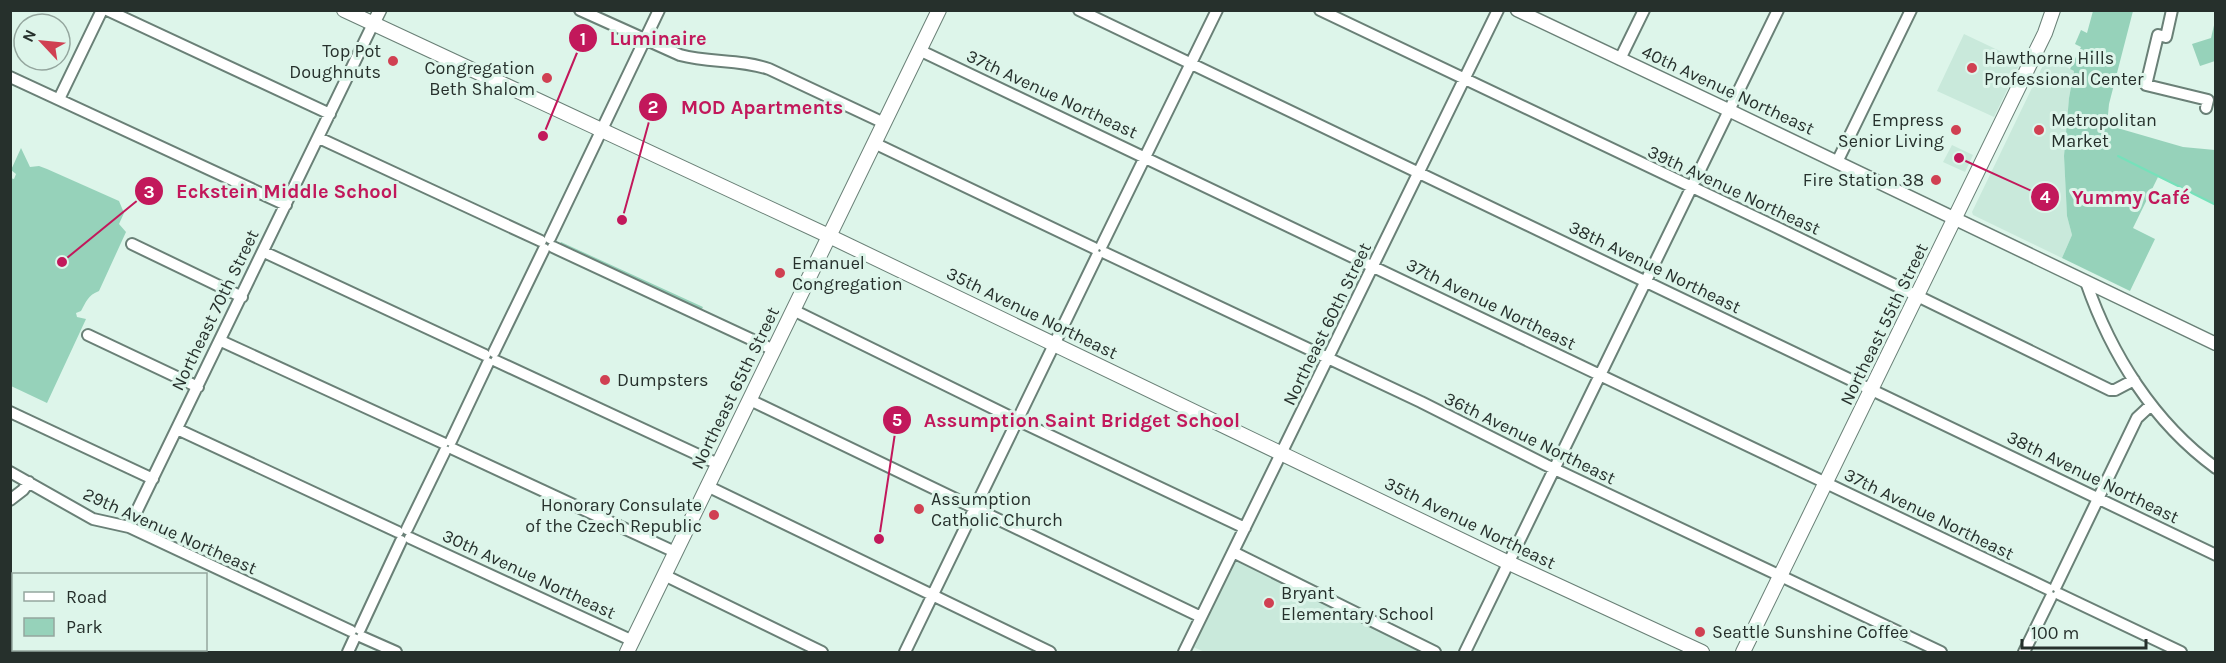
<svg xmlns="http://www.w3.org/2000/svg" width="2226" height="663" viewBox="0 0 2226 663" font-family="Karla,sans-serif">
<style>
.built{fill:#c9e9db}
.green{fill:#96d2ba}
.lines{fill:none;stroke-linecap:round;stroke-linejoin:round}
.stream{stroke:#75e1ba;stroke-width:2}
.minor-casing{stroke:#6a8077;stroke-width:14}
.tertiary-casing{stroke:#6a8077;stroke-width:15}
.secondary-casing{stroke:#6a8077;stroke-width:16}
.minor{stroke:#fff;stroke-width:10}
.tertiary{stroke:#fff;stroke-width:12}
.secondary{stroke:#fff;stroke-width:14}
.poi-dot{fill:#d04052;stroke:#ddf5ea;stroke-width:2}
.labels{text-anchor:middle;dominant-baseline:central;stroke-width:6;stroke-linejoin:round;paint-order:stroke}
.poi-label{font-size:18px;fill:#26302c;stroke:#ddf5ea;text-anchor:start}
.street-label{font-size:18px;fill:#26302c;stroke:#ddf5ea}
.leader{fill:none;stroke:#c2185b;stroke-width:2}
.callout-dot{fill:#c2185b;stroke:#ddf5ea;stroke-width:2}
.mark-label{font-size:18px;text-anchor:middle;font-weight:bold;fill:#fff}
.callout-label{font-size:20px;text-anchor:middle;font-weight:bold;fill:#c2185b;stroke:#ddf5ea;stroke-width:6;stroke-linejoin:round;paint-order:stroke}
</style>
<rect width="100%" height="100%" fill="#ddf5ea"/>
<path class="built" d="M1964,34L2021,61L1994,117L1937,91Z
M2047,57L2074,71L2069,98L2064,156L2067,216L2072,235L2062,258L1973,215L1972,212Z
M1952,145L1973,155L1965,172L1943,162Z
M1235,558L1425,652H1205L1193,647Z"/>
<path class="green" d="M2093,11H2133L2109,104L2107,125L2183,147L2215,150V204L2158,177L2133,228L2155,239L2130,291L2062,258L2072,235L2067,216L2064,156L2069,98L2074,71L2070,69L2081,47L2075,44L2081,30L2087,33Z
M2215,21V61L2200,66L2192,44L2211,38Z
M21,148L30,167L39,166L47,169L119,201L124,213L119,224L126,232L99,291C88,295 86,302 81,311L76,313L77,317L86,319L47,403L11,386L10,178L14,179L16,174L11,170Z
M561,242L703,307L701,311L559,245Z"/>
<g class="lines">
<path class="stream" d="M2118,156L2216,205"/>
<defs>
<path id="minor" d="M107,10L330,114
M580,10L680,55C709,63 740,59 769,69L884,123
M1079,10L2216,555
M1320,10L1776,227L2110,390H2115L2134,380
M2172,10L2166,37L2158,35L2146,85L2208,100L2206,108
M919,50L2048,589
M1620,59L1644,10
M10,77L286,205
M59,99L102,10
M319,138L541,241
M874,143L1094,248
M1837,162L1911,10
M550,238L659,10
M132,244L242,297
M1102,245L1217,10
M553,247L774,350
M264,252L485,355
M1105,253L1421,402L1546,465L1941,652
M2086,282C2111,354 2153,422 2216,468
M793,310L1017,420L1245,528
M88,335L198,387
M221,341L443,443
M494,352L544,249
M496,361L718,464
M750,400L1201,617
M10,412L153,479
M177,429L398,532
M451,441L488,363
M453,449L675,552
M10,472L93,519L129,527L351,631
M707,486L1050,652
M10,500L23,490L29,482
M129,527L373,24
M407,529L445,451
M410,538L633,641
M1233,552L1435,652
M664,575L822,652
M10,584L14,585
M2056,586L2137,418L2151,405
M2059,594L2181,652
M360,629L401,541
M362,637L396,652
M156,650L162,652
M348,652L354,639
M905,652L1097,256
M1184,652L1498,10
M1465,652L1778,10
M2024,652L2051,597"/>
<path id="tertiary" d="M1517,10L1722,107L2216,344
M373,24L380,10"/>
<path id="secondary" d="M344,10L829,236L1509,563L1702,652
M627,652L939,10
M1743,652L2045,33L2053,10"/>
</defs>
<use href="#minor" class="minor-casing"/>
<use href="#tertiary" class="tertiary-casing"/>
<use href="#secondary" class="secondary-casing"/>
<use href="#minor" class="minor"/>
<use href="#tertiary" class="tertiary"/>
<use href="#secondary" class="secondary"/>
</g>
<g class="poi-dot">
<circle cx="393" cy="61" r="6"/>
<circle cx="1972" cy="68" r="6"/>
<circle cx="547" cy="78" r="6"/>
<circle cx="1956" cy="130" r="6"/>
<circle cx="2039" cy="130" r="6"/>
<circle cx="1936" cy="180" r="6"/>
<circle cx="780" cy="273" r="6"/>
<circle cx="605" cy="380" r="6"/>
<circle cx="919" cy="509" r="6"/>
<circle cx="714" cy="515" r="6"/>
<circle cx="1269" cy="603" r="6"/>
<circle cx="1700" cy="632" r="6"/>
</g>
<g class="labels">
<g class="poi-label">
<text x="381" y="51" text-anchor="end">Top Pot<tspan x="381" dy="21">Doughnuts</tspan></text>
<text x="1984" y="58">Hawthorne Hills<tspan x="1984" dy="21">Professional Center</tspan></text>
<text x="535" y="68" text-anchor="end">Congregation<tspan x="535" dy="21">Beth Shalom</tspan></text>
<text x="1944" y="120" text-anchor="end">Empress<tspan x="1944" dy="21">Senior Living</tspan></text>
<text x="2051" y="120">Metropolitan<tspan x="2051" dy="21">Market</tspan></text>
<text x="1924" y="180" text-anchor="end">Fire Station 38</text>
<text x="792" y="263">Emanuel<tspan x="792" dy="21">Congregation</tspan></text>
<text x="617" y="380">Dumpsters</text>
<text x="931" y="499">Assumption<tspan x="931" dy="21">Catholic Church</tspan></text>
<text x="702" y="505" text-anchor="end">Honorary Consulate<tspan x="702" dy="21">of the Czech Republic</tspan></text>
<text x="1281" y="593">Bryant<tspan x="1281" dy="21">Elementary School</tspan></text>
<text x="1712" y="632">Seattle Sunshine Coffee</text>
</g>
<g class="street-label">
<text transform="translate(1728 90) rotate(25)">40th Avenue Northeast</text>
<text transform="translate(1052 94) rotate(25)">37th Avenue Northeast</text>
<text transform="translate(1734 190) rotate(25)">39th Avenue Northeast</text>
<text transform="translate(1655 267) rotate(26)">38th Avenue Northeast</text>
<text transform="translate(1491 304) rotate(26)">37th Avenue Northeast</text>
<text transform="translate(215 310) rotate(-64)">Northeast 70th Street</text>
<text transform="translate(1032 313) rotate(26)">35th Avenue Northeast</text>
<text transform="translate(1327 324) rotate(-64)">Northeast 60th Street</text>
<text transform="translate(1884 324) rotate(-64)">Northeast 55th Street</text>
<text transform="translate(735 388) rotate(-64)">Northeast 65th Street</text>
<text transform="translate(1530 438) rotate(26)">36th Avenue Northeast</text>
<text transform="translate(2093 477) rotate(26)">38th Avenue Northeast</text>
<text transform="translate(1929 514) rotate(26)">37th Avenue Northeast</text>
<text transform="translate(1470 523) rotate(26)">35th Avenue Northeast</text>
<text transform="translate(170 531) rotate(24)">29th Avenue Northeast</text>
<text transform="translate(529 574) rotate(25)">30th Avenue Northeast</text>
</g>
</g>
<path class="leader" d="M543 136L583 38M622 220L653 107M62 262L149 191M1959 158L2045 197M879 539L897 420"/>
<g class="callout-dot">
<circle cx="543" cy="136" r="6"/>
<circle cx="622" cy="220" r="6"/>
<circle cx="62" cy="262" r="6"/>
<circle cx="1959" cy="158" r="6"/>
<circle cx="879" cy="539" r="6"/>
<circle cx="583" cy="38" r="15"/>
<circle cx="653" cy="107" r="15"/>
<circle cx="149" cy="191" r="15"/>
<circle cx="2045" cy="197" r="15"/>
<circle cx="897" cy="420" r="15"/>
</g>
<g class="mark-label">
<text x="583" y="45">1</text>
<text x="653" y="113">2</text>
<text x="149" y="198">3</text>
<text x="2045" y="203">4</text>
<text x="897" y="426">5</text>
</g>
<g class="callout-label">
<text x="658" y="45">Luminaire</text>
<text x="762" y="114">MOD Apartments</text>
<text x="287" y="198">Eckstein Middle School</text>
<text x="2131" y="204">Yummy Café</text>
<text x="1082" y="427">Assumption Saint Bridget School</text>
</g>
<rect width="2226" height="663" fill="none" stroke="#26302c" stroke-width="24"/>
<rect x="12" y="573" width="195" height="78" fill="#ddf5ea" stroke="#94a69e" stroke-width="1.5"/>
<rect x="24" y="592" width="30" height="9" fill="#ffffff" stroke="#94a69e" stroke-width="1.5"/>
<text x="66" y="603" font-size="18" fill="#26302c">Road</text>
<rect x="24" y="618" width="30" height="18" fill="#96d2ba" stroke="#94a69e" stroke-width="1.5"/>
<text x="66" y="633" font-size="18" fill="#26302c">Park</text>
<g transform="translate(42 42) rotate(296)"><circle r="28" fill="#ddf5ea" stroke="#94a69e" stroke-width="1.5"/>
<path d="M0-4.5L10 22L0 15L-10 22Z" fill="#d04052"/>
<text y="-9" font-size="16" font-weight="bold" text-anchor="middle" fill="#26302c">N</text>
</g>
<path d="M2022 639v9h124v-9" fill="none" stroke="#26302c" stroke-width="3"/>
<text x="2031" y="639" font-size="18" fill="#26302c" stroke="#ddf5ea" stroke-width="4.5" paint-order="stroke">100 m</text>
</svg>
